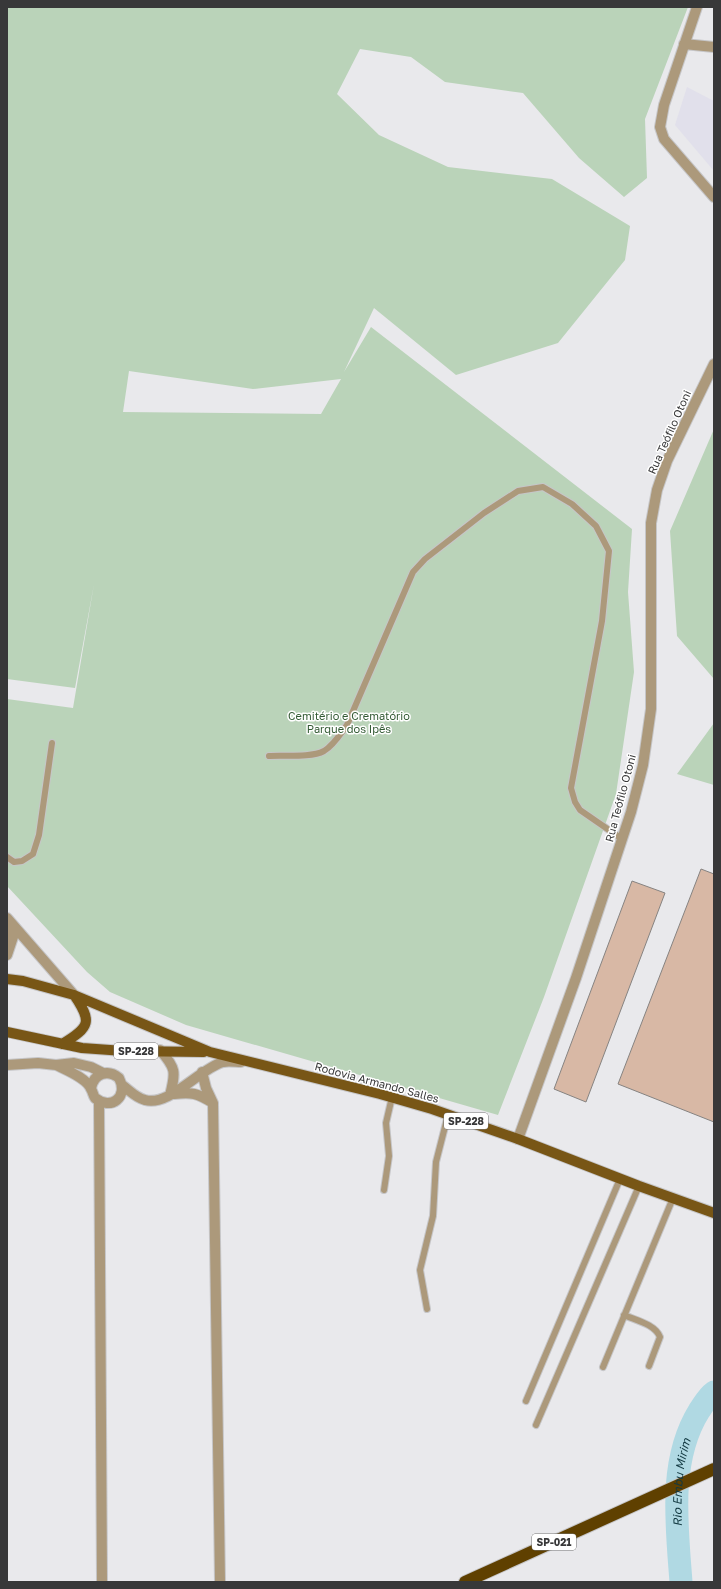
<svg xmlns="http://www.w3.org/2000/svg" width="721" height="1589" viewBox="0 0 721 1589" font-family="'Golos Text',sans-serif">
<style>
.built{fill:#e1e0eb}
.green{fill:#bad3b9;fill-rule:evenodd}
.lines{fill:none;stroke-linecap:round;stroke-linejoin:round}
.river{stroke:#b0d9e3;stroke-width:23}
.building{fill:#d8b8a5;stroke:#868381}
.service-casing{stroke:#c6c6c8;stroke-width:8}
.minor-casing{stroke:#c6c6c8;stroke-width:12}
.tertiary-casing{stroke:#c6c6c8;stroke-width:12}
.primary-casing{stroke:#c6c6c8;stroke-width:12}
.motorway-casing{stroke:#c6c6c8;stroke-width:14}
.service{stroke:#ac997b;stroke-width:6}
.minor{stroke:#ac997b;stroke-width:10}
.tertiary{stroke:#ac997b;stroke-width:10}
.primary{stroke:#785616;stroke-width:10}
.motorway{stroke:#5f4000;stroke-width:12}
.labels{text-anchor:middle;dominant-baseline:central;stroke-width:3;stroke-linejoin:round;paint-order:stroke}
.shield{fill:#fff;stroke:#747474;stroke-width:1}
.shield-label{font-size:10px;font-weight:bold;fill:#383839}
.street-label{font-size:11px;fill:#383839;stroke:#fff}
.park-label{font-size:11px;fill:#345b35;stroke:#fff}
.water-label{font-size:12px;font-style:italic;fill:#123941;stroke:#fff}
</style>
<rect width="100%" height="100%" fill="#e9e9ec"/>
<path class="built" d="M687,87L714,101V171L675,125Z"/>
<path class="green" d="M7,7H688L645,119L647,178L624,197L579,158L523,93L445,82L411,57L360,49L337,94L379,135L448,167L552,179L630,226L625,260L558,343L456,375L374,308L344,372L371,327L632,529L628,592L634,672L616,794L544,997L498,1115L186,1025L110,992L87,972L7,886V699L73,708L94,584L75,688L7,679ZM129,371L253,389L341,379L321,414L123,412Z
M714,429V679L677,636L670,531Z
M714,723V785L677,774Z"/>
<g class="lines">
<path class="river" id="s1" d="M681,1582C677,1526 668,1461 699,1411C704,1404 707,1397 714,1392"/>
</g>
<path class="building" d="M701,869L714,874V1122L618,1084Z
M632,881L665,893L586,1102L554,1089Z"/>
<g class="lines">
<defs>
<path id="service" d="M269,756C284,755 311,758 324,751C334,745 341,733 347,725L413,572L425,559L484,513L518,491L543,487L572,504L596,526L609,551L602,621L571,788L575,802L580,810L622,839
M7,857L14,862L22,861L33,854L39,835L52,743
M384,1190L389,1156L386,1123L392,1097
M427,1309L420,1270L433,1216L436,1162L448,1115
M624,1315C635,1320 655,1324 660,1337L649,1366
M603,1367L673,1198
M526,1401L620,1179
M536,1425L639,1186"/>
<path id="minor" d="M697,7L664,105L660,127L664,139L714,197
M684,44L714,47
M160,1050C176,1068 176,1072 170,1095
M7,1065L38,1063L56,1065L74,1063L91,1067L103,1073
M56,1065C66,1070 87,1078 91,1089C93,1092 93,1095 95,1098C111,1111 129,1097 119,1078C108,1069 94,1073 91,1088
M202,1072L206,1088L213,1103L220,1582
M122,1085C129,1090 136,1098 145,1100C169,1107 199,1069 223,1062C228,1061 236,1062 241,1062
M174,1094C192,1092 197,1093 213,1103
M99,1101L102,1582
M518,1139L576,978L631,812L643,765L651,709V523L657,490L667,461L714,364"/>
<path id="tertiary" d="M7,918L74,995
M7,955L13,937L10,924"/>
<path id="primary" d="M7,979L23,981L74,995L210,1052L380,1094L432,1109L518,1139L639,1186L714,1213
M7,1032L82,1048L124,1051L204,1052
M62,1044C91,1027 92,1021 74,995"/>
<path id="motorway" d="M465,1582L714,1469"/>
</defs>
<use href="#service" class="service-casing"/>
<use href="#minor" class="minor-casing"/>
<use href="#tertiary" class="tertiary-casing"/>
<use href="#primary" class="primary-casing"/>
<use href="#motorway" class="motorway-casing"/>
<use href="#service" class="service"/>
<use href="#minor" class="minor"/>
<use href="#tertiary" class="tertiary"/>
<use href="#primary" class="primary"/>
<use href="#motorway" class="motorway"/>
</g>
<g class="labels">
<g class="shield">
<rect x="114" y="1043" width="44" height="16" rx="3"/>
<rect x="444" y="1113" width="44" height="16" rx="3"/>
<rect x="532" y="1534" width="44" height="16" rx="3"/>
</g>
<g class="shield-label">
<text x="136" y="1051">SP-228</text>
<text x="466" y="1121">SP-228</text>
<text x="554" y="1542">SP-021</text>
</g>
<g class="street-label">
<text transform="translate(669 432) rotate(-66)">Rua Teófilo Otoni</text>
<text transform="translate(620 798) rotate(-75)">Rua Teófilo Otoni</text>
<text transform="translate(377 1082) rotate(15)">Rodovia Armando Salles</text>
</g>
<g class="park-label">
<text x="349" y="715">Cemitério e Crematório<tspan x="349" dy="13">Parque dos Ipês</tspan></text>
</g>
<g class="water-label">
<text stroke="none"><textPath href="#s1" startOffset="100">Rio Embu Mirim</textPath></text>
</g>
</g>
<rect width="721" height="1589" fill="none" stroke="#383839" stroke-width="16"/>
</svg>
